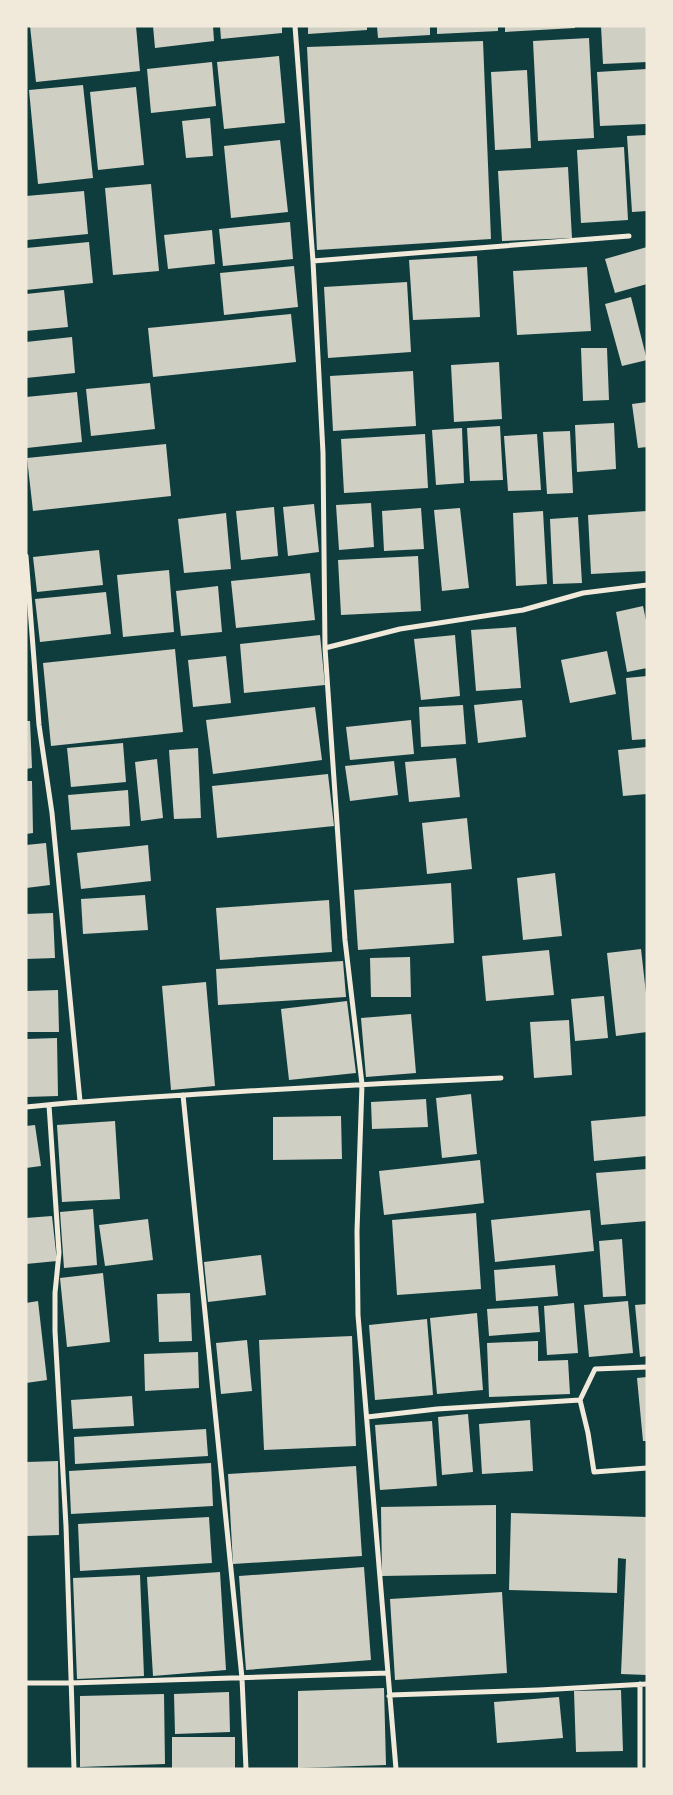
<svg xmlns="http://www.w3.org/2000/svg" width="673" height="1795" viewBox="0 0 673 1795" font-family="Manrope,sans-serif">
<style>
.building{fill:#cfcfc3}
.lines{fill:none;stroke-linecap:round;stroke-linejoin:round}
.minor{stroke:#f1e9da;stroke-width:5}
</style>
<rect width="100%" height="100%" fill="#0f3d3e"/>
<path class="building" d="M30,26H136L140,71L36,82Z
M153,26H213L214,41L155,48Z
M220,26H282V33L221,39Z
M308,26H367V30L308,34Z
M377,26H430V35L378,38Z
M437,26H498V31L437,34Z
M505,26H575V28L505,32Z
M601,26H647V62L603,64Z
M589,38L594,138L538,141L533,41Z
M483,41L491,239L317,250L307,47Z
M279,56L285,123L224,129L217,62Z
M212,62L216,106L151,113L147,69Z
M647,69V124L600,126L597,72Z
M527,70L531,148L495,150L491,72Z
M83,85L93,178L38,184L29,90Z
M136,87L144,165L98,170L90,92Z
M210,118L213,156L186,158L182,121Z
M647,135V211L632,212L627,136Z
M280,140L288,212L231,218L224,146Z
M624,147L628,220L581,223L577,150Z
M568,167L572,238L502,241L498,171Z
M151,184L159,271L113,275L105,188Z
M84,191L88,234L27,240L26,196Z
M290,222L293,259L223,266L219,229Z
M212,230L215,264L168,269L164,235Z
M89,242L93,283L26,290V248Z
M647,247V284L615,293L605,259Z
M477,256L480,317L413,320L409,260Z
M294,266L298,307L224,315L220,273Z
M587,267L591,331L517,335L513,271Z
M407,282L411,352L328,358L324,287Z
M64,290L68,327L26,331V294Z
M631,297L647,360L622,366L605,304Z
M291,314L296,362L153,377L148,328Z
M72,337L75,373L26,378V342Z
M581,348H607L609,400L583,401Z
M499,362L502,419L454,422L451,365Z
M413,371L416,426L333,431L330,376Z
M150,383L155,429L91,436L86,389Z
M77,392L82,442L27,448L26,397Z
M647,402V447L638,448L632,404Z
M614,423L616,469L577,472L575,425Z
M500,426L503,480L470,481L467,428Z
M462,428L464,483L436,485L432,430Z
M570,431L573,493L547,494L543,432Z
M425,434L428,488L344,493L341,439Z
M537,434L541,490L508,491L504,436Z
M166,444L171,496L33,511L27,458Z
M371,503L374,547L339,550L336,505Z
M314,504L319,552L288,556L283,507Z
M274,507L278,556L241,560L236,511Z
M421,508L424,549L384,551L382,511Z
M460,508L469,588L442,591L434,510Z
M543,511L547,584L516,586L513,513Z
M647,511V571L591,574L588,515Z
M226,513L231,569L184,573L178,519Z
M578,517L582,583L553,584L550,519Z
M99,550L103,585L37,592L33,557Z
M418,556L421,611L341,615L338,560Z
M169,570L174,632L123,637L117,575Z
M310,573L315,620L236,628L231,581Z
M218,586L222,632L181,636L176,591Z
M106,592L111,634L40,642L35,599Z
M643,606L647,625V668L627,672L616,612Z
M516,627L521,688L476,691L471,630Z
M320,635L325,685L244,693L240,644Z
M455,635L460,696L421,700L414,639Z
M175,649L183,732L51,746L43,663Z
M607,651L616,694L570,703L561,660Z
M226,656L231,703L193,707L188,660Z
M647,676V739L632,740L626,678Z
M522,700L526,737L478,743L474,705Z
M463,705L466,744L421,747L419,707Z
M315,707L322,760L213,774L206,720Z
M411,720L414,754L350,760L346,727Z
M26,721H30L32,768L26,769Z
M123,743L126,782L71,787L67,748Z
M647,747V794L623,796L618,750Z
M198,748L201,818L174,819L169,750Z
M456,758L460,797L409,802L405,762Z
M157,759L163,818L141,821L135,762Z
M394,761L398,795L350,801L345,766Z
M328,774L334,826L217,838L212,786Z
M26,781H32L33,833L26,834Z
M128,790L130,826L71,830L68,795Z
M467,818L472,869L427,874L422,823Z
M46,843L50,885L26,888V845Z
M148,845L151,881L81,889L77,853Z
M555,873L562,936L523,940L517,878Z
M451,883L454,943L358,950L354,890Z
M145,895L148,930L83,934L81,899Z
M329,900L332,952L220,960L216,908Z
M53,913L55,958L26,959V914Z
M641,949L647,1002V1032L616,1036L607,953Z
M549,950L554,995L486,1001L482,956Z
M410,957L411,997H371L370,958Z
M343,961L346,997L218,1005L216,969Z
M206,982L215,1086L171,1090L162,986Z
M58,990L59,1032H26V991Z
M604,996L608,1038L575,1041L571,999Z
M347,1001L356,1073L289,1080L281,1009Z
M411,1014L416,1073L366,1077L361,1018Z
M569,1020L572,1075L534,1078L530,1022Z
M57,1038L58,1096L26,1097V1039Z
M471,1094L477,1154L442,1158L436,1098Z
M426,1099L428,1127L372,1129L371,1102Z
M341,1116L342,1159L273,1160V1117Z
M647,1116V1156L594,1161L591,1121Z
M115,1121L120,1199L62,1202L57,1125Z
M35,1125L41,1166L26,1168V1126Z
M480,1160L484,1203L384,1215L379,1171Z
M647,1169V1221L601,1225L596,1173Z
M93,1209L97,1265L64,1268L60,1212Z
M590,1210L594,1251L495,1262L491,1220Z
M476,1213L481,1289L397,1295L392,1220Z
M52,1216L57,1261L26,1264V1218Z
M148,1219L153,1260L105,1266L99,1225Z
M622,1239L626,1296L603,1297L599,1241Z
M261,1255L266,1295L208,1302L204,1262Z
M555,1265L558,1296L496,1301L494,1270Z
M103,1273L110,1342L67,1347L60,1278Z
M190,1293L192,1341L159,1342L157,1294Z
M38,1301L47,1380L26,1383V1303Z
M628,1301L633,1353L589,1357L584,1305Z
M574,1303L578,1353L547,1355L544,1306Z
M647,1304V1356L640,1357L635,1305Z
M538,1306L540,1332L489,1336L487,1309Z
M477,1313L483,1390L437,1394L430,1318Z
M427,1319L433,1395L375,1400L369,1325Z
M352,1336L356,1446L264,1450L259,1340Z
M247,1340L252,1391L221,1394L216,1343Z
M538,1341V1361L568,1360L570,1394L489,1397L487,1343Z
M198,1352L199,1388L145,1391L144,1354Z
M647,1377V1441H643L637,1378Z
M132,1396L134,1426L73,1429L71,1400Z
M468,1414L473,1472L442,1475L438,1417Z
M530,1420L533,1471L482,1474L479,1424Z
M432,1421L437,1486L380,1490L375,1425Z
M206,1429L208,1456L75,1464L74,1437Z
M58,1461L59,1535L26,1536V1462Z
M211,1463L213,1506L71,1514L69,1471Z
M356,1466L362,1556L233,1564L228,1474Z
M496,1505V1574L382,1576L381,1507Z
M511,1513L647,1517V1675L621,1674L626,1559L618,1558L617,1593L509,1590Z
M209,1517L212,1563L80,1571L78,1524Z
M364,1567L371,1660L246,1670L239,1576Z
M220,1572L226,1670L153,1676L147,1577Z
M140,1575L144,1676L77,1679L73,1578Z
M502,1592L507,1673L395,1680L390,1599Z
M384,1688L386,1765L298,1768V1691Z
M621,1690L623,1751L576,1752L574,1691Z
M229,1692L230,1732L175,1734L174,1694Z
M164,1694L165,1764L80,1767V1696Z
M559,1697L563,1738L497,1743L494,1702Z
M172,1737H235V1769H172Z"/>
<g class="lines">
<path class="minor" d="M295,26L313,261L323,453L325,648L345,940L362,1084L357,1231L358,1315L396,1769
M313,261L629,236
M26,556L39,725L52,813L80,1101
M325,648L400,629L523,610L583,593L647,585
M183,1095L242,1678L246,1769
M49,1105L59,1253L55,1293V1331L66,1526L74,1769
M26,1107C89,1100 153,1097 216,1093C311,1087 406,1082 501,1078
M580,1400L588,1433L594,1472L647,1468
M367,1417L437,1409L580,1400L595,1369L647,1367
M26,1683H70L388,1673
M640,1684V1769
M389,1696L390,1695L539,1690L647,1684"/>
</g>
<rect width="673" height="1795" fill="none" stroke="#f1e9da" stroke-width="55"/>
</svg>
